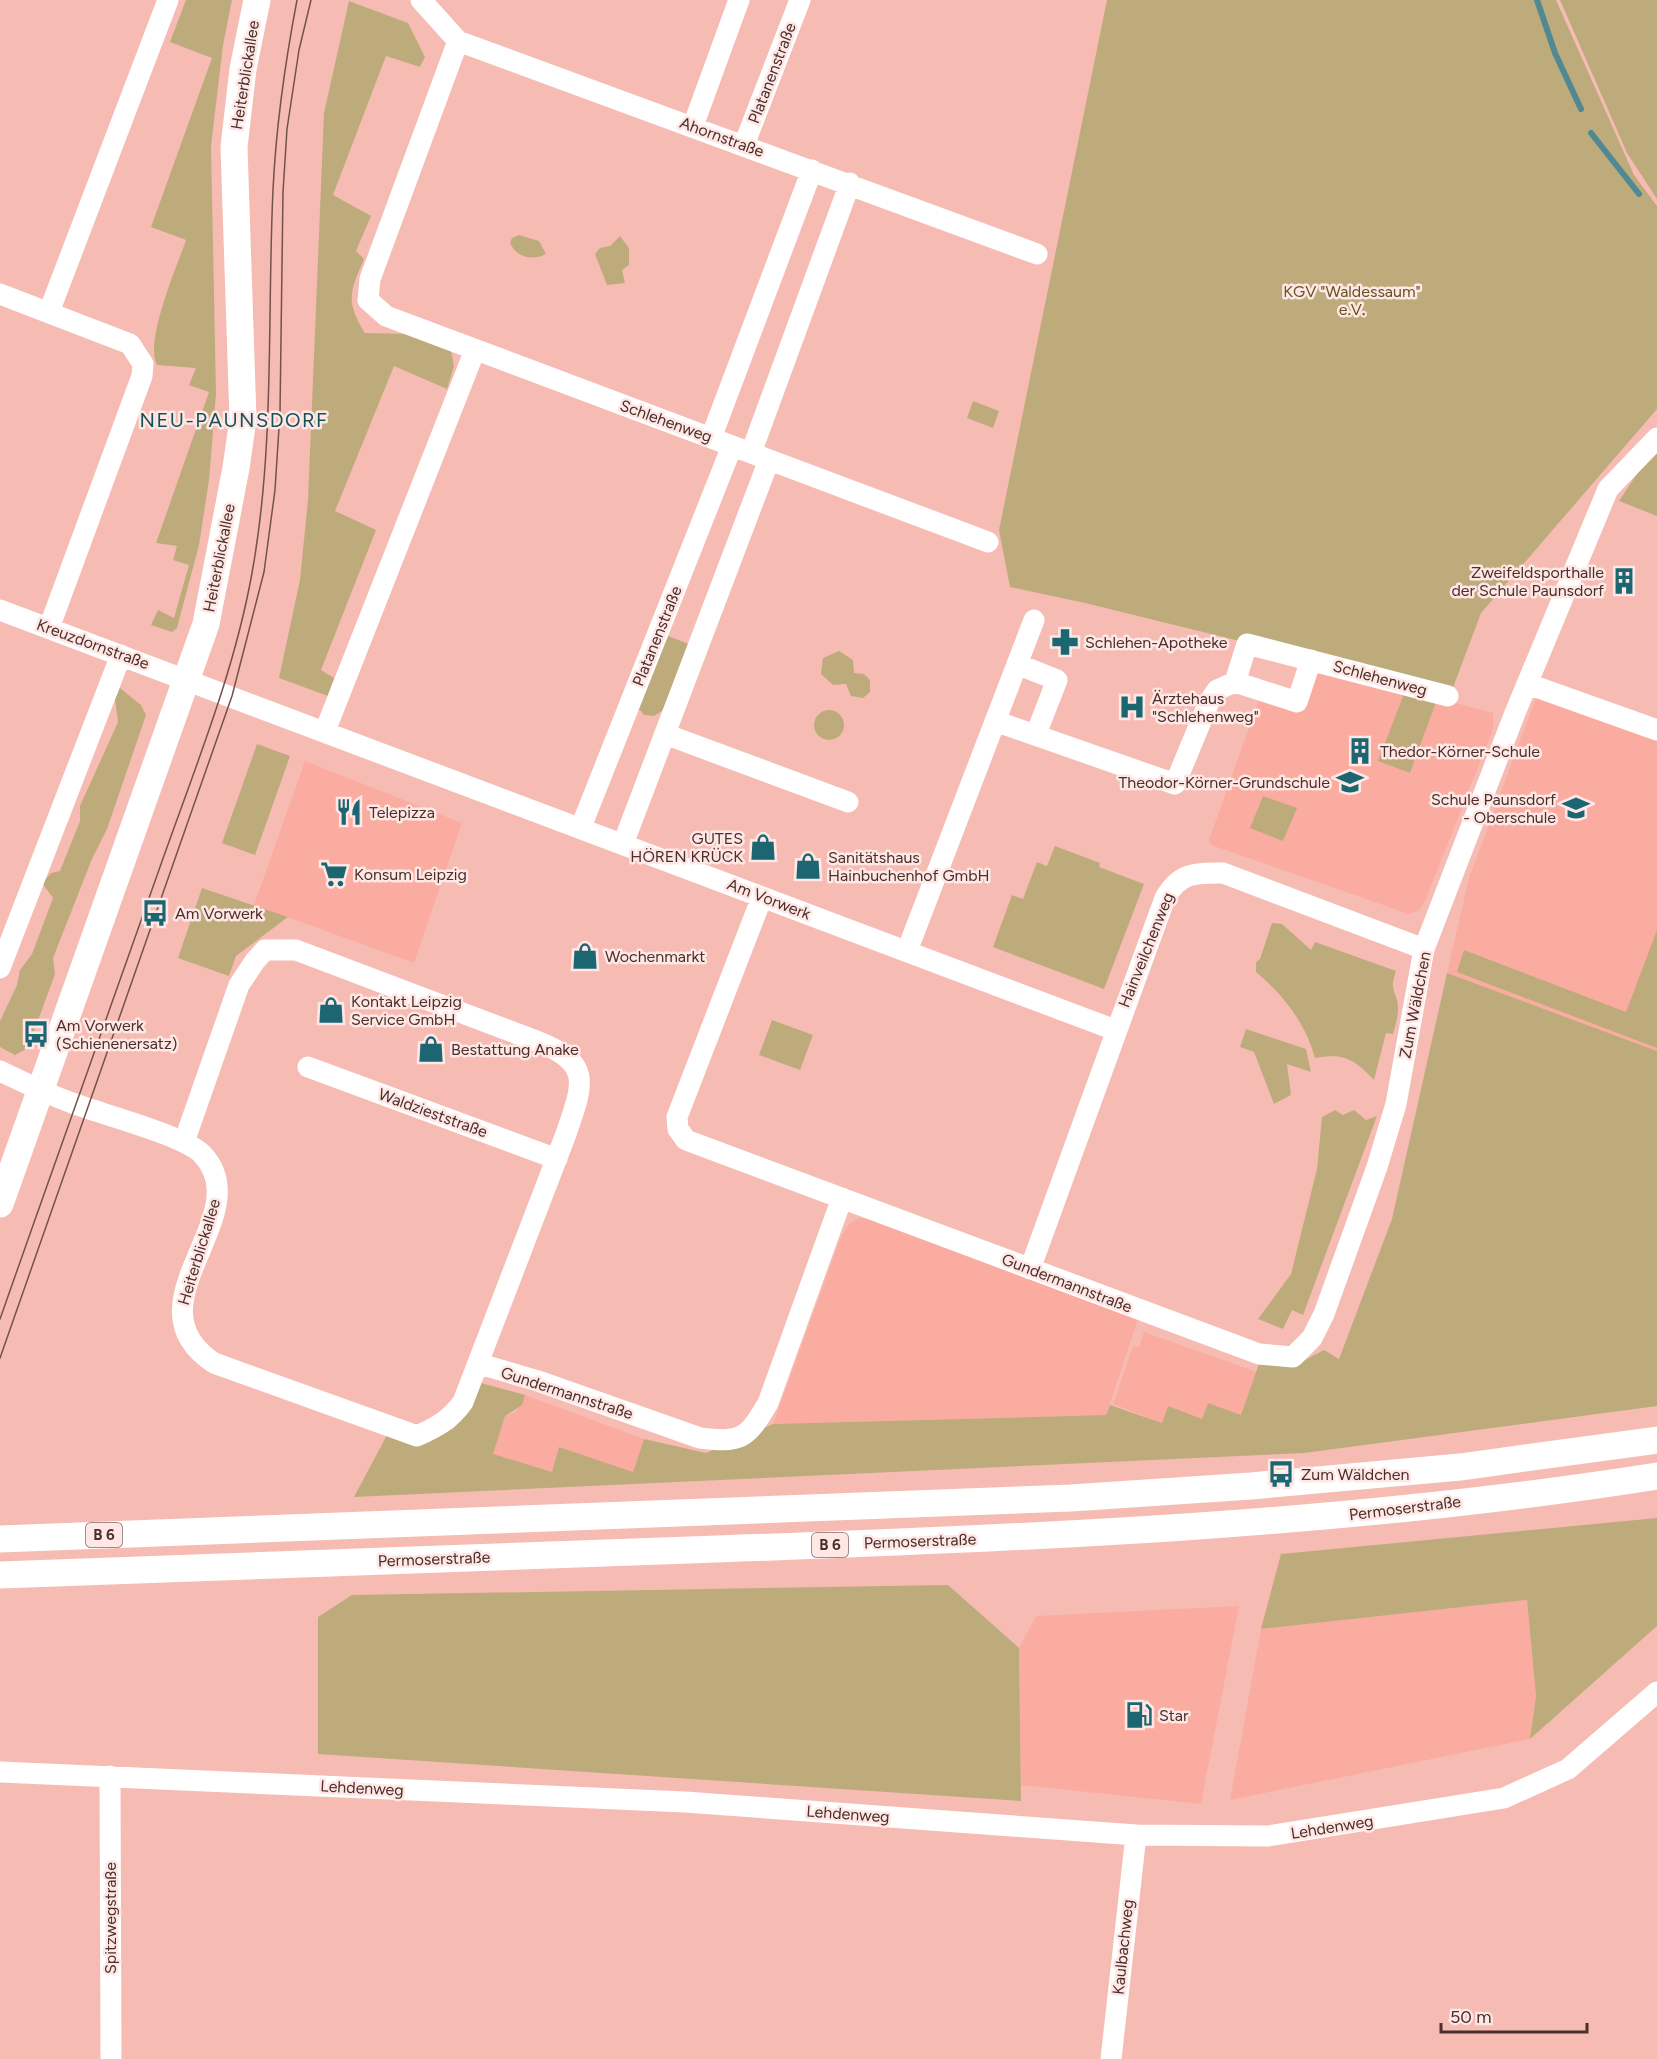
<svg xmlns="http://www.w3.org/2000/svg" width="1657" height="2059" viewBox="0 0 1657 2059" font-family="Figtree,sans-serif">
<style>
.built{fill:#fbaca0}
.green{fill:#beab7c}
.lines{fill:none;stroke-linecap:round;stroke-linejoin:round}
.stream{stroke:#518992;stroke-width:6}
.minor{stroke:#fff;stroke-width:21}
.major{stroke:#fff;stroke-width:27}
.tram{stroke:#74514c;stroke-width:1.5}
.labels{text-anchor:middle;dominant-baseline:central;stroke-width:5;stroke-linejoin:round;paint-order:stroke}
.shield{fill:#fee7e4;stroke:#816662;stroke-width:1.5}
.shield-label{font-size:15px;font-weight:bold;fill:#4b2f2b}
.street-label{font-size:16px;fill:#4b2f2b;stroke:#fee7e4}
.park-label{font-size:16px;fill:#655321;stroke:#fee7e4}
.poi-label{font-size:16px;fill:#4b2f2b;stroke:#fee7e4;text-anchor:start}
.quarter-label{font-size:20px;letter-spacing:1.5px;fill:#165159;stroke:#fee7e4}
</style>
<rect width="100%" height="100%" fill="#f6bcb3"/>
<path class="built" d="M1318,666L1493,713V729L1426,899L1419,910L1409,914L1211,845L1209,840L1262,691L1297,702Z
M1537,695L1657,737V1051L1447,973L1469,878Z
M305,761L462,823L414,963L254,905Z
M859,1218L876,1219L1139,1316L1106,1415L773,1424L841,1237L849,1224Z
M1144,1332L1257,1372L1242,1416L1208,1403L1202,1419L1162,1423L1113,1404L1133,1346L1139,1347Z
M525,1395L644,1439L633,1472L559,1447L553,1472L492,1454L505,1416L516,1412Z
M1527,1600L1536,1696L1530,1739L1230,1800L1261,1629Z
M1239,1606L1201,1804L1021,1785L1019,1648L1036,1616Z"/>
<path class="green" d="M186,0H232L223,45L211,146L216,394L209,480L199,545L177,628L172,632L151,625L158,610L174,618L189,565L173,560L177,546L156,543L209,392L189,385L196,368L157,365C144,342 177,266 186,240L151,227L212,58L170,42Z
M1107,0H1556L1634,175L1657,206V409L1481,613L1451,693L1085,603L1010,587L999,530Z
M1560,0H1657V199L1627,153Z
M349,1L408,23L425,57L420,67L386,56L333,195L371,216L356,251L364,259C350,292 345,301 365,333L411,334L451,351L454,366L447,389L394,366L335,511L376,530L321,670L334,678L328,696L279,678L300,580L308,500L324,113Z
M519,235L539,241L546,254C533,261 517,258 510,243L512,238Z
M620,236L629,248V265L622,270L625,283L607,285L595,254L600,248L610,246Z
M973,401L999,411L993,428L967,418Z
M1657,444V516L1619,501Z
M661,633L696,647L662,711L654,716L644,715L640,710L632,707Z
M839,651L853,660L854,673L864,674L870,680V692L863,698L851,696L846,684L833,685L821,674L823,658Z
M120,688L141,705L146,715L107,829L92,859L53,958L55,974L28,1048L15,1055L0,1047V1021L17,985L20,970L32,954L53,898L42,883L51,873L60,871L80,821V806L118,722L115,699Z
M1404,694L1436,702L1410,773L1378,761Z
M814 725a15 15 0 1 1 30 0a15 15 0 1 1-30 0Z
M257,744L290,756L255,855L222,843Z
M1263,796L1297,808L1283,841L1250,828Z
M1055,846L1100,863L1099,867L1144,884L1104,989L993,947L1012,895L1023,899L1037,862L1047,866Z
M202,888L288,917L236,956L229,976L178,958Z
M1272,923L1282,924L1311,950L1315,942L1396,971C1388,994 1398,990 1398,1009C1398,1017 1395,1027 1393,1034L1386,1033L1374,1080C1354,1059 1344,1053 1315,1058C1305,1022 1284,996 1256,972V962L1260,959Z
M1657,930V1048L1457,972L1464,950L1626,1012Z
M1447,973L1657,1051V1406L1304,1453L354,1497L387,1435L424,1442L453,1429L468,1412L481,1383L525,1395L522,1405L505,1416L493,1454L552,1472L559,1447L633,1472L644,1439L706,1453L773,1424L1106,1415L1110,1405L1162,1423L1168,1406L1202,1419L1208,1403L1241,1415L1260,1361L1305,1360L1324,1350L1339,1359L1392,1219Z
M772,1020L813,1035L800,1070L759,1055Z
M1246,1029L1306,1049L1311,1072L1287,1064L1291,1095L1274,1104L1254,1052L1240,1047Z
M1335,1110L1343,1115L1354,1110L1366,1120L1377,1116L1303,1315L1292,1310L1283,1329L1258,1319L1291,1274L1317,1169L1322,1117Z
M1657,1518V1626L1530,1739L1536,1696L1527,1600L1261,1629L1281,1554Z
M948,1585L1019,1648L1021,1801L318,1754V1617L352,1595Z"/>
<g class="lines">
<path class="stream" d="M1537,0L1555,53L1581,109
M1591,133L1639,194"/>
<path class="minor" d="M421,0L458,41L1037,254
M458,41L370,279L368,300L386,316L988,542
M693,126L739,0
M744,145L800,0
M0,294L130,344L143,364L142,376L49,628
M49,312L168,0
M711,438L812,170
M751,453L850,183
M0,610L1115,1030
M1311,660L1297,702L1235,682L1247,644L1448,696
M1017,664L1057,680L1036,734
M1528,684L1657,730
M995,721L1175,784L1209,702L1217,690L1235,682
M325,731L475,350
M665,734L848,802
M581,827L732,446
M623,844L769,460
M762,897L677,1117L678,1129L686,1140L1259,1354L1293,1357L1312,1338L1324,1314L1377,1167L1396,1104L1424,949L1515,713L1608,489L1657,438
M907,951L1034,620
M0,968L121,655
M308,1067L557,1159
M0,1071C25,1083 49,1095 75,1104C102,1114 185,1136 202,1154C261,1215 124,1304 214,1363L417,1436C437,1427 450,1420 463,1402L566,1134C582,1086 594,1064 539,1042L296,950H265L255,961L239,985L184,1142
M1030,1269L1165,898C1180,872 1195,873 1223,873L1424,949
M480,1364L538,1381L700,1438C741,1443 747,1439 768,1403L842,1198
M0,1772L685,1802L1136,1835L1268,1836L1504,1798L1568,1769L1657,1692
M110,1776L111,2059
M1111,2059L1136,1835"/>
<path class="major" d="M0,1204L206,624L236,468L243,419L234,147L243,69L257,0
M0,1539L1071,1498L1251,1486L1460,1467L1657,1440
M0,1575C239,1567 478,1557 717,1549C1032,1538 1346,1525 1657,1476"/>
<path class="tram" d="M0,1319C53,1168 107,1017 160,867C194,770 234,674 252,573C275,446 267,318 273,190C276,126 285,63 297,0
M0,1358L232,696L264,572L275,490L280,412L283,192L287,129L299,50L311,0"/>
</g>
<defs>
<symbol id="building-bare" viewBox="-9 -9 18 18"><path d="M-4-6H4V6H1V3H-1V6H-4ZM-2.5-4.3h1.7v1.8h-1.7ZM.8-4.3h1.7v1.8H.8ZM-2.5-1h1.7V.8h-1.7ZM.8-1h1.7V.8H.8Z" fill="#1b6671" stroke="#fee7e4" stroke-width="2.5" paint-order="stroke"/></symbol>
<symbol id="pharmacy-bare" viewBox="-9 -9 18 18"><path d="M-2-6h4v4h4v4h-4v4h-4v-4h-4v-4h4Z" fill="#1b6671" stroke="#fee7e4" stroke-width="2.5" paint-order="stroke"/></symbol>
<symbol id="hospital-bare" viewBox="-9 -9 18 18"><path d="M-5-5h3v3.5h4V-5h3V5h-3V1.5h-4V5h-3Z" fill="#1b6671" stroke="#fee7e4" stroke-width="2.5" paint-order="stroke"/></symbol>
<symbol id="school-bare" viewBox="-9 -9 18 18"><path d="M0-5L7-2L0 1L-7-2ZM-4 1L0 2.5L4 1V4Q0 6-4 4Z" fill="#1b6671" stroke="#fee7e4" stroke-width="2.5" paint-order="stroke"/></symbol>
<symbol id="restaurant-bare" viewBox="-9 -9 18 18"><path d="M-5-6h1v4h1v-4h1v4h1v-4h1v5L-1.5 .5V6h-2V.5L-5-1ZM5-6V6H3V1.5H1.5Q1.5-4 5-6Z" fill="#1b6671" stroke="#fee7e4" stroke-width="2.5" paint-order="stroke"/></symbol>
<symbol id="shop-bare" viewBox="-9 -9 18 18"><path d="M-5-2.5h2.3a2.7 3.5 0 0 1 5.4 0H5L5.5 6h-11ZM-1.5-2.5h3a1.5 2.3 0 0 0-3 0Z" fill="#1b6671" stroke="#fee7e4" stroke-width="2.5" paint-order="stroke"/></symbol>
<symbol id="supermarket-bare" viewBox="-9 -9 18 18"><path d="M-6-5.5h2.5l.6 2H6L4.5 2H-2.5L-4.4-4H-6ZM-1.5 3.2a1.3 1.3 0 1 0 .1 0ZM3 3.2a1.3 1.3 0 1 0 .1 0Z" fill="#1b6671" stroke="#fee7e4" stroke-width="2.5" paint-order="stroke"/></symbol>
<symbol id="bus-bare" viewBox="-9 -9 18 18"><path d="M-5-6H5V4H4V6H2V4H-2V6H-4V4H-5ZM-3.5-4V0h7V-4ZM-3.5 1.2v1.5H-2V1.2ZM2 1.2v1.5H3.5V1.2Z" fill="#1b6671" stroke="#fee7e4" stroke-width="2.5" paint-order="stroke"/></symbol>
<symbol id="fuel-bare" viewBox="-9 -9 18 18"><path d="M-5.5-6h7V0h2V4h1.3V-2.5L3-4.5l.8-.8L6-3V5H2.5V1h-1V6h-7ZM-4.2-4.7v3.2H.2V-4.7Z" fill="#1b6671" stroke="#fee7e4" stroke-width="2.5" paint-order="stroke"/></symbol>
</defs>
<g fill-rule="evenodd">
<use href="#building-bare" x="1605" y="562" width="38" height="38"/>
<use href="#pharmacy-bare" x="1046" y="623" width="38" height="38"/>
<use href="#hospital-bare" x="1113" y="688" width="38" height="38"/>
<use href="#building-bare" x="1341" y="732" width="38" height="38"/>
<use href="#school-bare" x="1331" y="763" width="38" height="38"/>
<use href="#school-bare" x="1557" y="789" width="38" height="38"/>
<use href="#restaurant-bare" x="330" y="793" width="38" height="38"/>
<use href="#shop-bare" x="744" y="828" width="38" height="38"/>
<use href="#shop-bare" x="789" y="847" width="38" height="38"/>
<use href="#supermarket-bare" x="315" y="855" width="38" height="38"/>
<use href="#bus-bare" x="136" y="894" width="38" height="38"/>
<use href="#shop-bare" x="566" y="937" width="38" height="38"/>
<use href="#shop-bare" x="312" y="991" width="38" height="38"/>
<use href="#bus-bare" x="17" y="1015" width="38" height="38"/>
<use href="#shop-bare" x="412" y="1030" width="38" height="38"/>
<use href="#bus-bare" x="1262" y="1455" width="38" height="38"/>
<use href="#fuel-bare" x="1120" y="1696" width="38" height="38"/>
</g>
<g class="labels">
<g class="shield">
<rect x="86" y="1523" width="36" height="24" rx="4.5"/>
<rect x="812" y="1533" width="36" height="24" rx="4.5"/>
</g>
<g class="shield-label">
<text x="104" y="1535">B 6</text>
<text x="830" y="1545">B 6</text>
</g>
<g class="street-label">
<text transform="translate(772 73) rotate(-69)">Platanenstraße</text>
<text transform="translate(245 75) rotate(-81)">Heiterblickallee</text>
<text transform="translate(722 137) rotate(20)">Ahornstraße</text>
<text transform="translate(666 421) rotate(20)">Schlehenweg</text>
<text transform="translate(219 558) rotate(-79)">Heiterblickallee</text>
<text transform="translate(657 636) rotate(-68)">Platanenstraße</text>
<text transform="translate(93 644) rotate(20)">Kreuzdornstraße</text>
<text transform="translate(1380 678) rotate(15)">Schlehenweg</text>
<text transform="translate(769 899) rotate(21)">Am Vorwerk</text>
<text transform="translate(1146 950) rotate(-68)">Hainveilchenweg</text>
<text transform="translate(1415 1005) rotate(-79)">Zum Wäldchen</text>
<text transform="translate(433 1113) rotate(20)">Waldzieststraße</text>
<text transform="translate(199 1252) rotate(-73)">Heiterblickallee</text>
<text transform="translate(1067 1283) rotate(21)">Gundermannstraße</text>
<text transform="translate(567 1393) rotate(18)">Gundermannstraße</text>
<text transform="translate(1405 1508) rotate(-7)">Permoserstraße</text>
<text transform="translate(920 1541) rotate(-2)">Permoserstraße</text>
<text transform="translate(434 1559) rotate(-2)">Permoserstraße</text>
<text transform="translate(362 1788) rotate(3)">Lehdenweg</text>
<text transform="translate(848 1814) rotate(4)">Lehdenweg</text>
<text transform="translate(1332 1827) rotate(-9)">Lehdenweg</text>
<text transform="translate(110 1918) rotate(-90)">Spitzwegstraße</text>
<text transform="translate(1123 1947) rotate(-84)">Kaulbachweg</text>
</g>
<g class="park-label">
<text x="1352" y="291">KGV "Waldessaum"<tspan x="1352" dy="18">e.V.</tspan></text>
</g>
<g class="poi-label">
<text x="1604" y="572" text-anchor="end">Zweifeldsporthalle<tspan x="1604" dy="18">der Schule Paunsdorf</tspan></text>
<text x="1085" y="642">Schlehen-Apotheke</text>
<text x="1152" y="698">Ärztehaus<tspan x="1152" dy="18">"Schlehenweg"</tspan></text>
<text x="1380" y="751">Thedor-Körner-Schule</text>
<text x="1330" y="782" text-anchor="end">Theodor-Körner-Grundschule</text>
<text x="1556" y="799" text-anchor="end">Schule Paunsdorf<tspan x="1556" dy="18">- Oberschule</tspan></text>
<text x="369" y="812">Telepizza</text>
<text x="743" y="838" text-anchor="end">GUTES<tspan x="743" dy="18">HÖREN KRÜCK</tspan></text>
<text x="828" y="857">Sanitätshaus<tspan x="828" dy="18">Hainbuchenhof GmbH</tspan></text>
<text x="354" y="874">Konsum Leipzig</text>
<text x="175" y="913">Am Vorwerk</text>
<text x="605" y="956">Wochenmarkt</text>
<text x="351" y="1001">Kontakt Leipzig<tspan x="351" dy="18">Service GmbH</tspan></text>
<text x="56" y="1025">Am Vorwerk<tspan x="56" dy="18">(Schienenersatz)</tspan></text>
<text x="451" y="1049">Bestattung Anake</text>
<text x="1301" y="1474">Zum Wäldchen</text>
<text x="1159" y="1715">Star</text>
</g>
<g class="quarter-label">
<text x="234" y="420">NEU-PAUNSDORF</text>
</g>
</g>
<path d="M1441 2023v9h146v-9" fill="none" stroke="#4b2f2b" stroke-width="3"/>
<text x="1450" y="2023" font-size="18" fill="#4b2f2b" stroke="#fee7e4" stroke-width="4.5" paint-order="stroke">50 m</text>
</svg>
